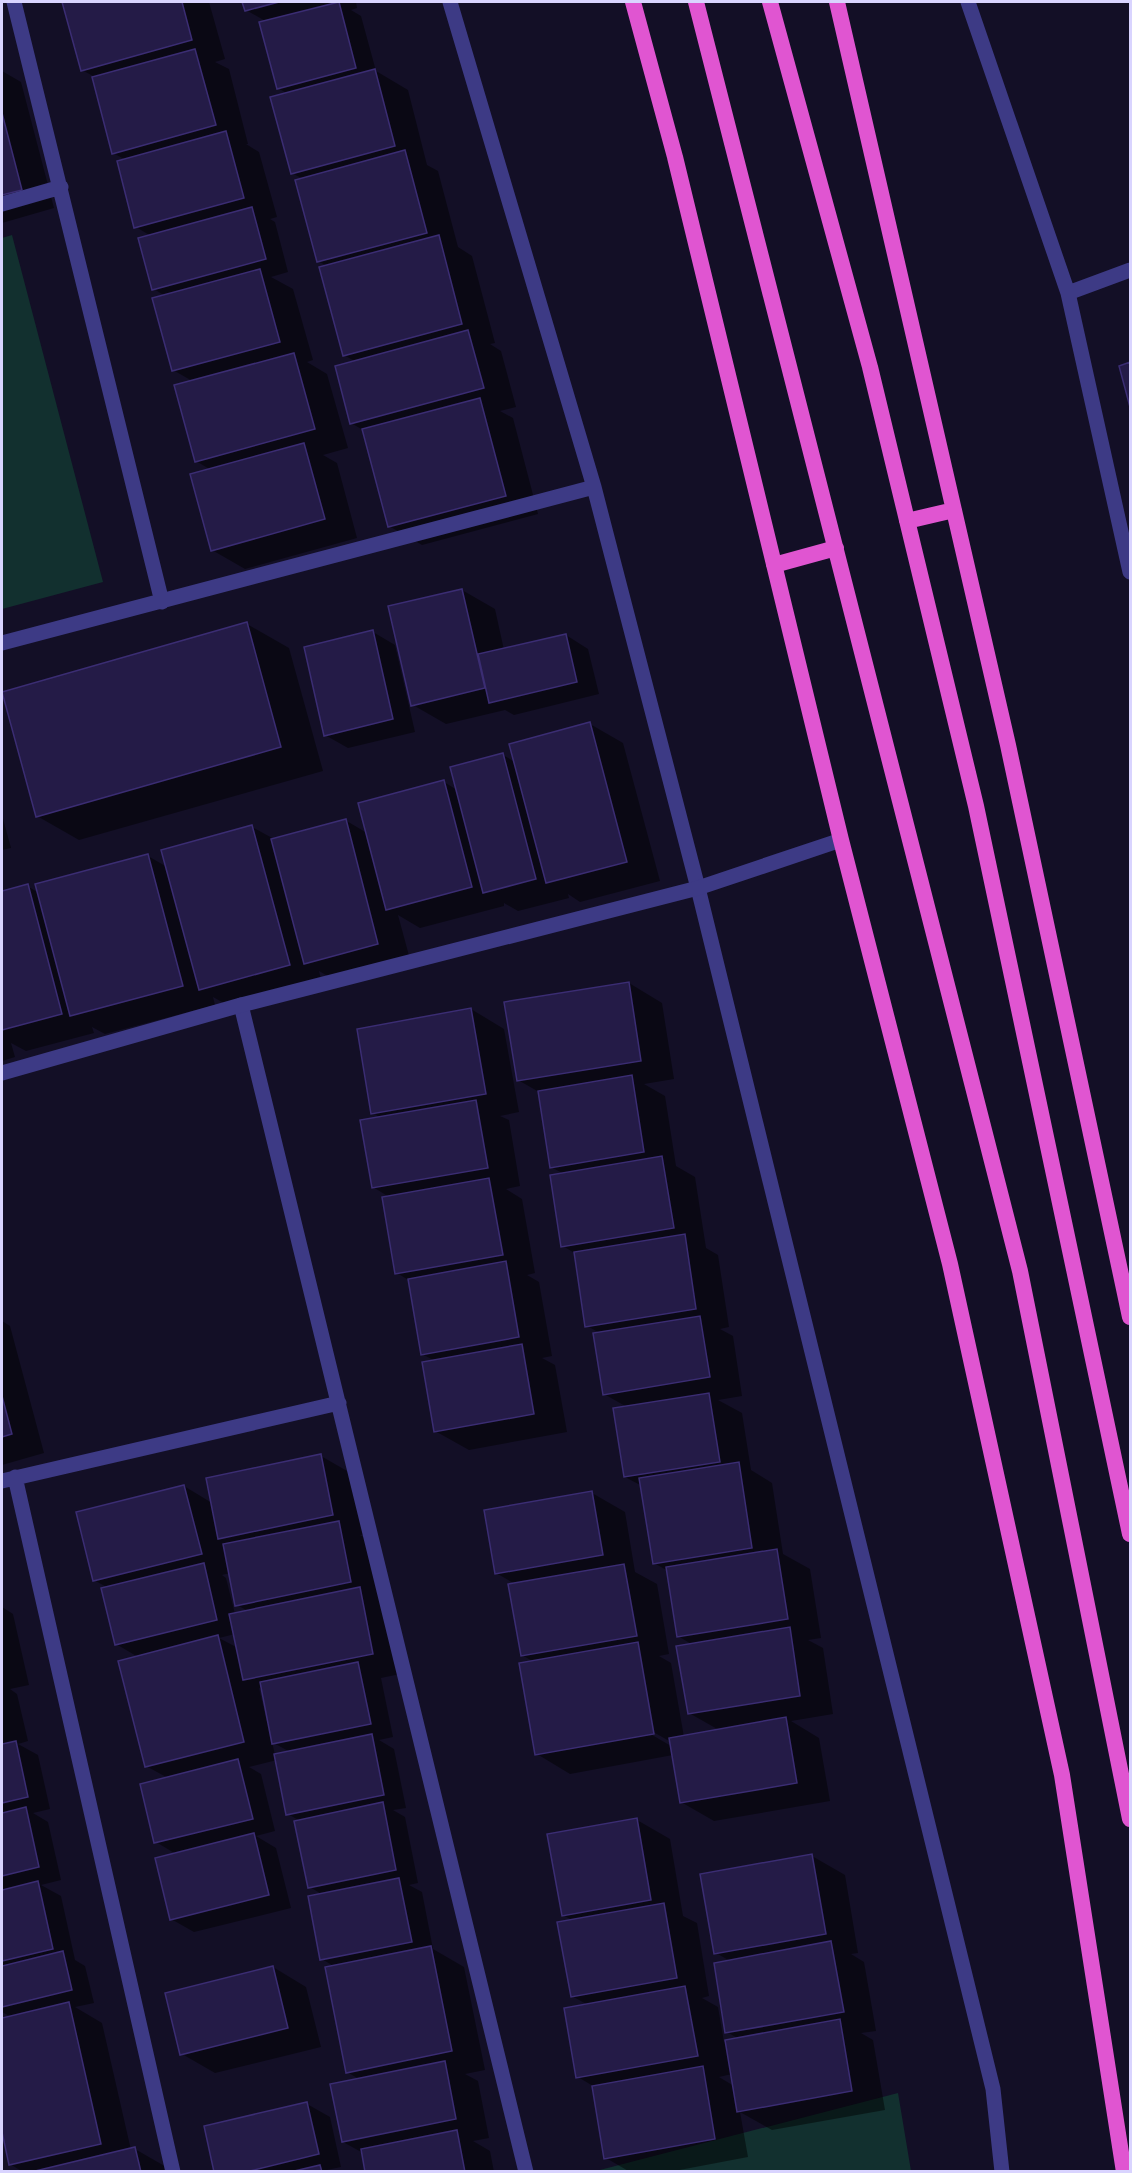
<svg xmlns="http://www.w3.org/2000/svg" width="1132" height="2173" viewBox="0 0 1132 2173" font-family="Rubik,sans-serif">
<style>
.green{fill:#12302f}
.shadow{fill:#0007;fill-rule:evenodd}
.building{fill:#241b47;stroke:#3b2d73;stroke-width:1.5}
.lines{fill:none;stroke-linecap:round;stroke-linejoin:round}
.minor{stroke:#3d3a85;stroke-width:15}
.tertiary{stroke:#3d3a85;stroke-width:15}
.trunk{stroke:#e055d1;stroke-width:16}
</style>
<rect width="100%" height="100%" fill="#130f26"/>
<path class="green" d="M12,235L103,582L2,609V238Z
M898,2093L911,2171H596Z"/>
<path class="shadow" d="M64,2H209L225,59L215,62L229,69L248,144H246L259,152L277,217L270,219L275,222L288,272L271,277L293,289L313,360L307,362L327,374L348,448L323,455L337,463L357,538L245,569L212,550L211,470L196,461L194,382L173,370L165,296L154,289L151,236L136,227L126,160L113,153L93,76L82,70Z
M244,2H356L357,8L351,10L361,16L376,71L408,90L427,165L438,171L458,247L472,256L495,343L490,344L501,351L516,407L500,411L513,418L538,514L422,545L389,526L363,430L351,423L356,362L344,355L327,266L318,261L303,179L292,173L288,94L278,88L267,22L246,10Z
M2,71L21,82L54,208L2,223Z
M1130,364V402L1121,367Z
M462,590L495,609L504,650L566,635L588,649L599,694L514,715L505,710L446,724L413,705Z
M247,624L289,648L323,771L79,840L37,816Z
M373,632L395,645L415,732L348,748L325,735Z
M590,724L623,743L660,881L580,902L568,894L569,898L518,911L504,903V906L420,928L398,915L411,963L338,982L319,971L322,984L233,1008L213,997L215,1005L105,1034L92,1027L94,1033L26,1051L11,1043L15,1057L2,1061V893L27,886L39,893L148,856L167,867L252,827L274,839L345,820L367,833L444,782L457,790L503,755L515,762Z
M2,815L11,848L2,850Z
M629,983L662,1003L674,1079L644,1084L665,1096L676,1166L695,1177L706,1248L718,1255L729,1327L720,1329L733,1336L742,1396L718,1400L742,1413L751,1470L772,1483L783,1554L810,1569L821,1638L808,1640L823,1648L833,1714L791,1721L819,1738L830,1801L714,1821L681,1802L673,1755L570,1774L537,1754L534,1662L522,1655L515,1584L496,1573L592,1493L625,1512L635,1572L657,1584L669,1654L659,1656L671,1663L684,1737L719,1730L689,1713L693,1645L678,1636L668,1571L654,1563L642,1486L625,1477L627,1407L604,1394L600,1333L587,1326L576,1254L563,1246L564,1174L551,1167L539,1092L518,1080ZM648,1729L671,1742V1746L647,1732Z
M471,1009L504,1029L519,1112L500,1116L509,1120L520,1186L506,1189L522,1199L535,1273L527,1275L539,1282L552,1356L542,1358L555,1365L567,1432L469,1450L435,1431V1361L422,1354L410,1281L397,1273L389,1197L373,1187L381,1118L373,1113Z
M2,1321L10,1326L44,1453L2,1465Z
M321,1456L354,1475L366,1534L360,1535L372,1542L405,1673L381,1678L393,1737L379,1740L394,1749L406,1808L393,1810L405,1817L418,1883L409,1885L422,1892L433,1949L464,1967L485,2070L465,2074L478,2081L489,2138L473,2141L490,2151L494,2172H367L363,2153L343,2142L359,2079L347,2072L335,1967L322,1959L323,1895L310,1887L300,1821L288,1814L277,1760L249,1767L261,1774L275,1831L256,1836L276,1848L291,1908L194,1932L171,1919L176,1854L156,1842L168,1778L146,1766L138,1657L116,1644L108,1588L94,1580L184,1486L212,1503ZM230,1573L237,1605L248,1611L235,1614L226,1578L222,1575ZM235,1634L238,1648L219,1638ZM259,1688L264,1691L270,1721L267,1722ZM272,1742L290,1752L275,1755Z
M2,1607L13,1614L29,1685L10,1689L17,1694L28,1741L18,1744L38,1755L50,1809L33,1813L48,1822L61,1880L41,1885L61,1896L75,1960L85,1966L94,2003L75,2007L102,2023L131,2150L135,2149L168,2168L169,2172H23L10,2164L2,2125V2019L11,2017L2,2012Z
M637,1820L670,1839L683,1916L697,1923L709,1996L702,1998L718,2007L724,2042L739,2039L727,2032L730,1961L716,1953L812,1856L845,1875L858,1953L851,1954L864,1962L876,2031L861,2033L873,2040L885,2110L772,2130L740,2112L748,2157L669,2172H630L606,2158L593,2086L578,2077L588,2005L572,1996V1920L563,1915ZM732,2074L734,2086L719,2077Z
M273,1967L306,1987L321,2047L215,2073L182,2054Z
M307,2104L330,2117L341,2167L327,2170L329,2172H216Z"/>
<path class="building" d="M62,2H182L192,40L81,71Z
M242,2H279L245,11Z
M339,2L356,68L277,89L259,22Z
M195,49L216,125L112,154L92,77Z
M375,69L395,146L291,174L270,97Z
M2,113L22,190L2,195Z
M226,131L244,198L134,228L117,161Z
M405,150L427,233L317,262L295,180Z
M252,207L266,259L152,290L138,238Z
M439,235L462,324L343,356L319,267Z
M260,269L280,342L172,371L152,298Z
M468,330L484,388L350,424L335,366Z
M294,353L315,429L195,462L174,385Z
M1130,362V407L1119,366Z
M480,398L506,496L388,527L362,429Z
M304,443L325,519L211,551L190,474Z
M462,589L485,688L411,706L388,606Z
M247,622L281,747L36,817L2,692Z
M373,630L393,719L324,736L304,647Z
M566,634L577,682L489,703L478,654Z
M590,722L627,862L546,883L509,744Z
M503,753L536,879L483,893L450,767Z
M444,780L472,887L386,910L358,803Z
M346,819L378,944L304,964L271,839Z
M252,825L290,965L199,990L161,850Z
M148,854L183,986L70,1016L35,884Z
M28,884L62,1014L2,1030V891Z
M629,982L641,1061L517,1081L504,1002Z
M471,1008L486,1094L371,1114L357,1029Z
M632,1075L644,1152L550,1168L538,1091Z
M476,1100L488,1168L372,1188L360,1120Z
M662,1156L674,1228L561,1247L550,1175Z
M489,1178L503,1255L395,1274L382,1197Z
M685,1234L696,1309L585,1327L574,1252Z
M506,1261L519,1337L421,1355L408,1279Z
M700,1316L710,1377L603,1395L593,1333Z
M522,1344L534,1414L434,1432L422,1362Z
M709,1393L720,1462L624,1477L613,1408Z
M2,1396L12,1434L2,1437Z
M321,1454L333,1515L218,1539L206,1478Z
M739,1462L752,1548L653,1564L639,1478Z
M184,1485L202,1554L93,1581L76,1512Z
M592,1491L603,1555L495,1574L484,1510Z
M339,1521L351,1582L235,1606L223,1544Z
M777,1549L788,1619L677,1637L666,1567Z
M204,1563L217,1620L115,1645L101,1588Z
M624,1564L637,1636L521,1656L508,1584Z
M360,1587L373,1654L243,1680L229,1614Z
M790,1627L800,1696L688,1714L676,1646Z
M218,1635L244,1742L145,1767L118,1661Z
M638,1642L654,1734L535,1755L519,1663Z
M358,1662L371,1724L272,1744L260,1682Z
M786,1717L797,1783L680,1803L669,1738Z
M372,1734L384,1795L286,1815L274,1754Z
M16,1741L28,1797L2,1803V1744Z
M238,1759L253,1819L154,1843L140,1784Z
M383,1802L396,1870L308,1888L294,1821Z
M26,1807L39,1867L2,1876V1813Z
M637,1818L651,1900L562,1916L547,1834Z
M254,1833L269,1895L170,1920L155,1858Z
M812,1854L826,1934L714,1954L700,1874Z
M399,1878L412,1942L320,1960L308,1896Z
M38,1881L53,1949L2,1961V1890Z
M664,1903L677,1978L571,1997L557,1922Z
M831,1941L844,2012L725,2033L714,1963Z
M431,1946L452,2051L346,2073L325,1967Z
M63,1951L72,1990L2,2007V1966Z
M273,1966L288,2028L180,2055L165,1993Z
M685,1986L698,2056L576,2078L564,2008Z
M69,2002L101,2144L9,2165L2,2132V2018Z
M840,2019L852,2091L737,2112L725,2040Z
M445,2061L456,2119L342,2142L330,2084Z
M703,2066L715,2139L604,2159L592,2086Z
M307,2102L319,2154L246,2172H214L204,2126Z
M457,2130L465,2172H365L361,2149Z
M135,2147L141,2172H31Z
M320,2165L322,2172H290Z"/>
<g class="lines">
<path class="minor" d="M14,2L162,602
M450,2L594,487L698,888L993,2089L1002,2172
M968,2L1068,293L1130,572
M2,204L61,187
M1068,293L1130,270
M2,643L594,487
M241,1005L526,2172
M15,1477L173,2172
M2,1481L339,1403"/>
<path class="tertiary" d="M2,1073L241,1005L698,888L841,840"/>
<path class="trunk" d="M633,2L675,157L841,840L950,1264L1062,1775L1124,2172
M696,2L1020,1271L1130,1819
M770,2L870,367L976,806L1130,1534
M837,2L1008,745L1130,1317
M907,521L954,510
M774,565L836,548"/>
</g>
<rect width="1132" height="2173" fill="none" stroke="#d9d4ff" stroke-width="6"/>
</svg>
